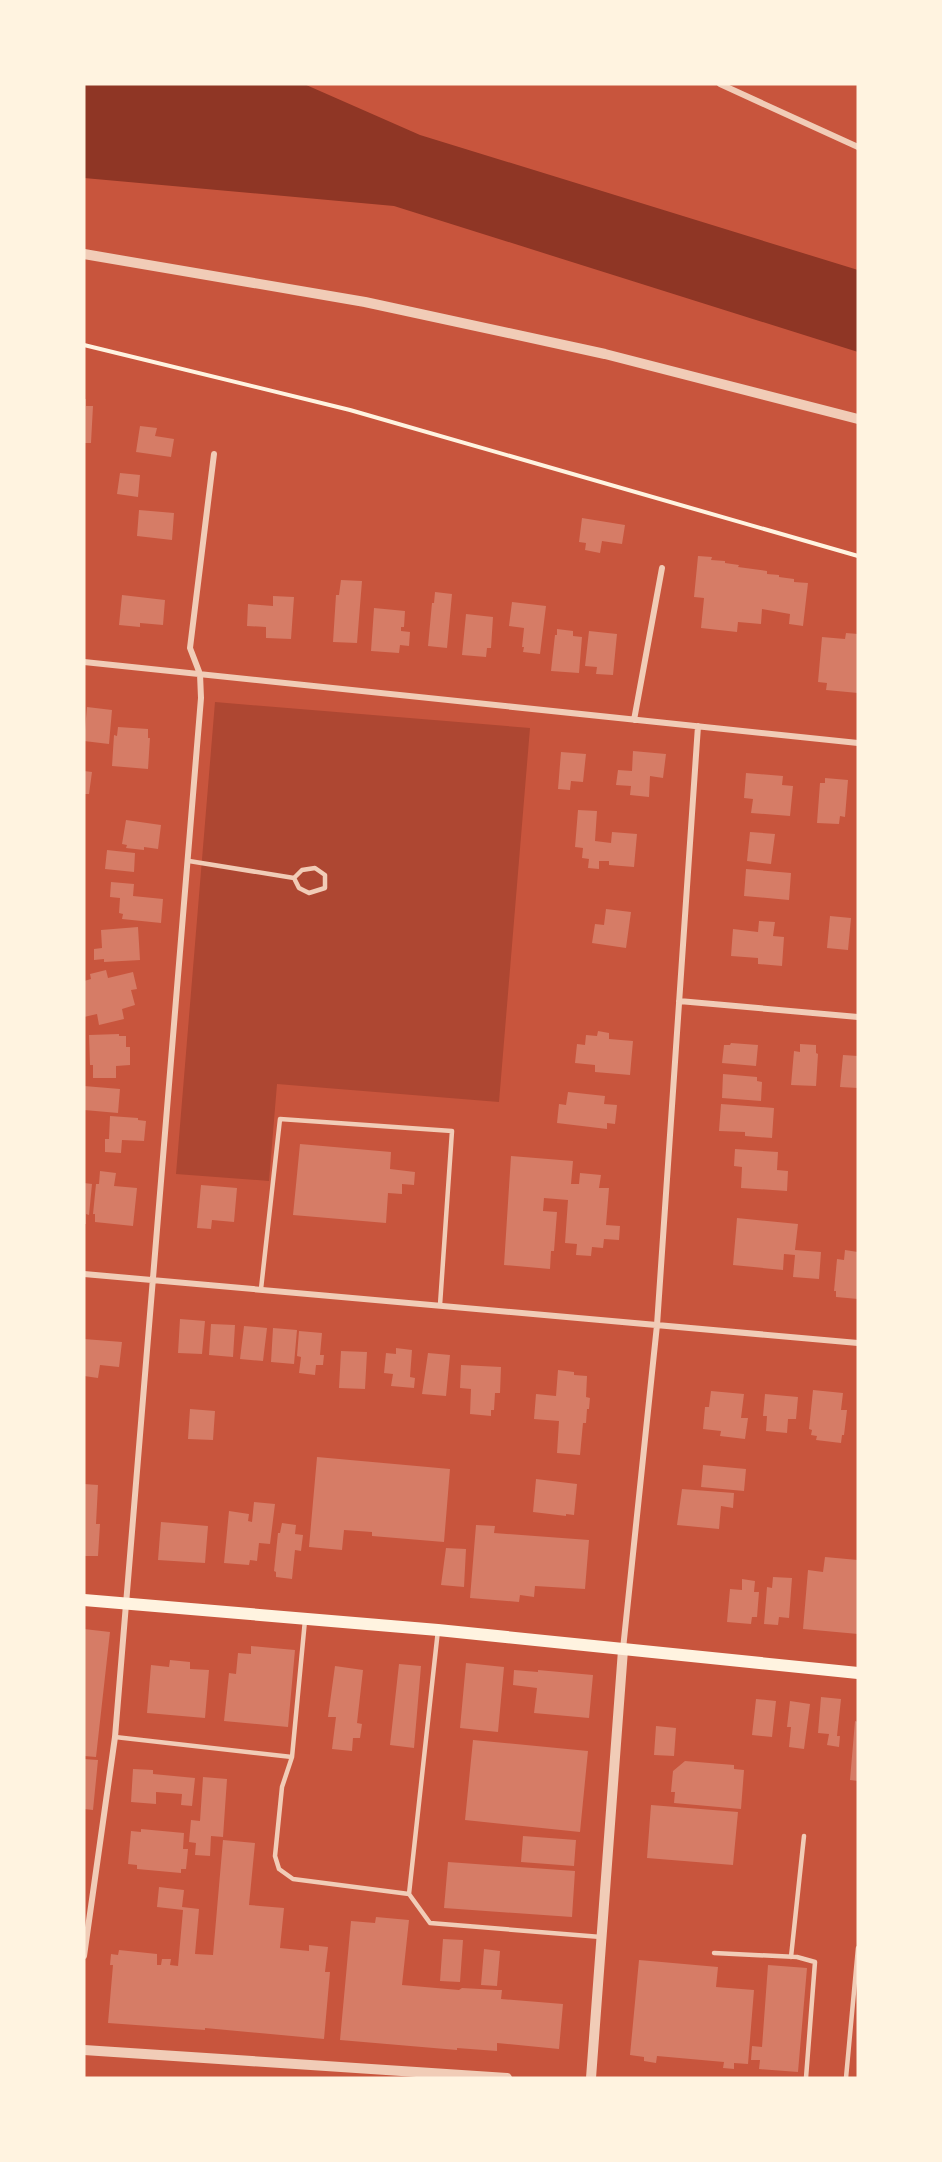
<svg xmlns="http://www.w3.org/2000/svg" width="942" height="2162" viewBox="0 0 942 2162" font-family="Inter,sans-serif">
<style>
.green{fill:#ae4732}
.water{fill:#8f3625}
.building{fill:#d67c66}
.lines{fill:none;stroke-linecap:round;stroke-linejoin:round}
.path{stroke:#fff3e0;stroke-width:4}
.service{stroke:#f1ccb7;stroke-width:4.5}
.minor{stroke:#f1ccb7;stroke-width:6}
.tertiary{stroke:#f1ccb7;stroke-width:10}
.secondary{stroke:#fff3e0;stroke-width:12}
</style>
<rect width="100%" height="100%" fill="#c8553d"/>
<path class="green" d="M215,702L530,728L499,1102L277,1084L269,1181L176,1174Z"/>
<path class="water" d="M84,84H304L420,135L858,270V352L394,206L84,178Z"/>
<path class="building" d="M84,399H86V406H93L91,443H84Z
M140,426L157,428L155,436L174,439L171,457L136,452Z
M120,473L140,475L138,497L117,494Z
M139,510L174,513L172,540L137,536Z
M582,518L625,525L622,544L602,541L600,553L585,550L586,543L579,542Z
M698,556L712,557L711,560L725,561V563L739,565L738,567L767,571V574L779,575V577L794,579V582L808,583L803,626L789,624L790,614L762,609L761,624L738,622L737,632L701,628L704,598L694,597Z
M341,580L362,581L357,643L333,642L336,595H339Z
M435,592L452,594L447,648L428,646L432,603H434Z
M122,595L165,600L163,625L140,623V627L119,625Z
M273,596L294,597L291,639L266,638V627L247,626L248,604L273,606Z
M512,602L546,606L540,654L523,652L524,647H522L524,628L509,626Z
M374,608L405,611L404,627H401V631L410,632L409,646L400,645L399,653L371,651Z
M466,614L493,617L491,648H487L486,657L462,655Z
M557,629L573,631V636L582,637L579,673L551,671L555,635H557Z
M589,631L617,634L613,675L596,674L597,667L585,666Z
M846,633L858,634V693L826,690L827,683L818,682L822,637L845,639Z
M87,707L112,710L109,744L84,741Z
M118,727L148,729V738H150L148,769L112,766L114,735L117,736Z
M633,751L666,754L663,778L650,776L649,797L630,795L631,786L616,785L618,770L632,771Z
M561,752L586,754L583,782L571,781L570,790L558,789Z
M84,771L92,772L89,794H84Z
M746,773L783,776L782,785L793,786L790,816L751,813L753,799L744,798Z
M825,778L848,780L845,817L840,816L839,824L817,823L820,783H825Z
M578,810L597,811L595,841L611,843L612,832L637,834L634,867L609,865V861H599V869L588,868L589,859L582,858L583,848L575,847Z
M126,820L161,825L158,849L144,847V850L126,848L127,845L122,844Z
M750,832L775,834L771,864L747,861Z
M107,850L135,853L134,872L105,869Z
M746,869L791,873L789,900L744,896Z
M111,882L134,884L133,896L163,899L161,923L122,919L123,914L119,913L120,898L110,897Z
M606,909L631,912L626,948L592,943L595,924L604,925Z
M830,916L851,918L848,950L827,948Z
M759,921L775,922L773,936L784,937L782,966L758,964V958L731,956L733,929L758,932Z
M138,927L140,960L104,962V959L94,960V949L102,948L101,930Z
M106,970L108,978L133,972L137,989L131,990L135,1005L122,1009L124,1019L99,1025L97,1014L84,1017V981L91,979L90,974Z
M598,1031L609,1033V1039L633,1041L630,1075L595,1072V1065L575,1063L577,1044L585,1045L586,1035L597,1036Z
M119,1034V1036H126V1047H130V1065L116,1066V1078H93V1065H90L89,1035Z
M731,1043L758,1045L756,1066L722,1063L724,1045H730Z
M800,1044L816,1045V1053L818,1054L816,1086L791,1085L794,1051L800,1052Z
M843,1055L858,1056V1088L840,1087Z
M723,1074L757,1077V1081L762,1082L761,1101L722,1098Z
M84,1086L120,1089L118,1113L84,1110Z
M568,1092L605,1096L604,1104L617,1105L615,1124L607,1123V1129L557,1123L559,1104L566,1105Z
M721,1104L774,1108L772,1138L745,1136V1132L719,1131Z
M110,1116L138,1118V1120L146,1121L144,1141L122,1140L121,1153L105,1152V1139H109Z
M300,1144L391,1152L390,1169L415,1172L414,1185L402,1184V1194L388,1193L386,1223L293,1215Z
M735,1149L778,1152L777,1170L788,1171L787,1191L741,1188L742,1167L734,1166Z
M511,1156L573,1161L571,1184H579L580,1173L601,1175L599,1188H609L606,1225L620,1226L619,1240L604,1239L603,1248L592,1247L591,1256L576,1255L577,1244L565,1243L568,1200L544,1198L543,1211L557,1212L554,1251H551L550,1269L504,1265Z
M100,1171L116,1173L114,1186L137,1188L133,1226L95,1222V1214H93L96,1184H99Z
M84,1183L92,1184L89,1215L86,1214V1224H84Z
M201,1185L237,1188L234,1222L212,1220L211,1229L197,1228Z
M737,1218L798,1224L795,1250L821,1252L819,1279L793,1277L795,1255L784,1254L783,1270L733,1265Z
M845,1250L858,1252V1299L836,1297V1291H834L837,1259L844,1260Z
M180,1319L205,1321L202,1354L178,1353Z
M211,1324L235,1325L233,1357L209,1355Z
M244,1326L267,1328L263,1361L240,1359Z
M273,1328L297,1330L294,1364L271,1362Z
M299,1331L322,1333L320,1355H324L323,1365H316L315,1375L299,1373L301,1357L297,1356Z
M84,1339L122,1342L119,1367L100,1365L98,1378L84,1376Z
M396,1348L412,1350L410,1377L415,1378L414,1388L391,1386L393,1374L384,1373L386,1353L396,1354Z
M341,1351L367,1352L365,1389L339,1388Z
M428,1353L450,1355L446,1396L422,1394Z
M461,1365L501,1367L500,1393H495L494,1410H491V1416L470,1414L471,1389L460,1388Z
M558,1370L574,1372V1375L587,1376L586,1397L590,1398L589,1409H587L586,1423H583L580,1455L557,1453L559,1421L534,1419L536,1394L556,1396Z
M813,1390L843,1393L841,1410H847L844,1435H842L841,1443L816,1440L817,1436L811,1435L812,1430L809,1429Z
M711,1391L744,1394L741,1418H748L745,1439L720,1436L721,1431L703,1429L705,1407H709Z
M765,1394L798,1397L796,1419H788L787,1433L766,1431L767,1416H763Z
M190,1409L215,1411L213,1440L188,1439Z
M317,1457L450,1469L444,1542L372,1536V1532L344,1530L342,1550L309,1547Z
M703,1465L746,1469L744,1491L701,1487Z
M536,1479L577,1484L574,1515L566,1514V1516L533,1512Z
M84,1484L98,1485L96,1524H100L98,1556H84Z
M682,1489L734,1493L733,1508L721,1506L719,1529L677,1525Z
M254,1502L275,1504L270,1544L259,1543L257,1561L250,1560L249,1565L224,1563L229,1511L249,1514L248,1521L252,1522Z
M161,1522L208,1526L205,1563L158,1560Z
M282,1523L296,1525L295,1534L303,1535L301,1551L295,1550L292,1579L276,1577V1572L274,1571L278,1533H280Z
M476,1525L495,1526L494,1533L589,1540L585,1589L535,1586L534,1597L520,1595L519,1602L470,1598Z
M446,1548L466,1549L464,1587L441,1585Z
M825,1557L858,1560V1634L803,1629L808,1570L823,1572Z
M773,1577L792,1578L789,1618L779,1617L778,1625L764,1624L767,1587L772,1588Z
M742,1579L755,1581L754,1592H759L757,1617H752L751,1624L727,1622L730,1589L742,1590Z
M84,1629L110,1632L96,1757L84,1756Z
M251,1646L295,1650L288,1727L224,1721L229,1673L236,1674L238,1653L251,1654Z
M170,1660L190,1662V1669L209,1670L205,1718L147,1713L151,1665L169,1667Z
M466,1663L504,1667L498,1732L460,1728Z
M399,1664L421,1666L414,1748L390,1745Z
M335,1666L363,1670L357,1723L362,1724L360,1738H353L352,1751L332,1749L336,1717H328Z
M514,1670L538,1672V1670L593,1675L589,1718L534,1713L537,1688L513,1685Z
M821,1697L841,1699L837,1736H840L839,1747L827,1745L829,1734L818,1733Z
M756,1699L776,1701L772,1737L752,1735Z
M790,1701L810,1704L804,1749L789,1747L791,1727H787Z
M855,1721L858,1722V1781L850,1780Z
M656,1726L676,1728L674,1756L654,1755Z
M473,1740L588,1751L580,1832L465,1820Z
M84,1759L98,1760L93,1810L84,1809Z
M685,1761L734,1765V1769L744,1770L741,1809L674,1803L675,1792H671L673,1771Z
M133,1769L153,1770V1774L195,1778L192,1806L181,1805L182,1794L156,1792V1804L131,1802Z
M203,1777L227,1779L223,1837L211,1836L210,1856L195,1855L196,1843L189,1842L191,1820L200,1821Z
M651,1805L738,1812L733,1865L647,1858Z
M141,1829L184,1833L183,1849H188L186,1869H181V1873L137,1869V1865L128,1864L131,1831L141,1832Z
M523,1836L576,1840L574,1866L521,1862Z
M223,1840L255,1843L249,1905L284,1908L280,1948L309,1951V1945L328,1947L325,1972H330L324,2039L205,2028V2030L108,2023L113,1965H110L111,1954L118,1955L119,1950L157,1954V1965H161L162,1959H171L170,1965L178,1966L183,1910L157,1907L159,1887L184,1890L182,1907L199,1909L195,1954L213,1955Z
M448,1862L575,1871L572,1917L444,1908Z
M376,1917L409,1920L402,1985L459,1990L462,1988L498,1990H502L501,1999L563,2004L559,2049L497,2043V2051L457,2048V2050L340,2040L351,1921L375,1923Z
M443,1939L463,1940L460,1982L440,1981Z
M484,1949L500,1951L497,1986L481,1985Z
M639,1960L718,1967L716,1987L754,1990L748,2064L734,2063V2069L723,2068L724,2062L657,2056L656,2063L644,2061V2057L630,2055Z
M768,1965L807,1968L798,2072L759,2069L760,2060H751L752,2046L762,2047Z"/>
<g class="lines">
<path class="path" d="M84,345L350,410L858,556"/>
<path class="service" d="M189,861L294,878L302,870L315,868L325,875V888L309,893L299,888L294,878
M261,1289L280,1119L452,1131L440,1305
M305,1620L292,1757L282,1787L275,1856L279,1869L293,1879L409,1894
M438,1630L409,1894L430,1923L601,1937
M115,1737L292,1757
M714,1953L797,1957L815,1962L806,2078
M791,1957L804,1836
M846,2078L858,1948"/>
<path class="minor" d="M720,84L858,147
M84,662L858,743
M634,720L662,568
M679,1001L858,1017
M84,1274L858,1343
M623,1649L657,1325L698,726
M84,1956L115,1737L201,698L200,674L190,648L214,454"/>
<path class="tertiary" d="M84,254L365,302L605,354L858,419
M84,2050L507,2078
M591,2078L623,1650"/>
<path class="secondary" d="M84,1600L438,1630L858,1673"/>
</g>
<rect width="942" height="2162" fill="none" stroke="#fff3e0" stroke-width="171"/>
</svg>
